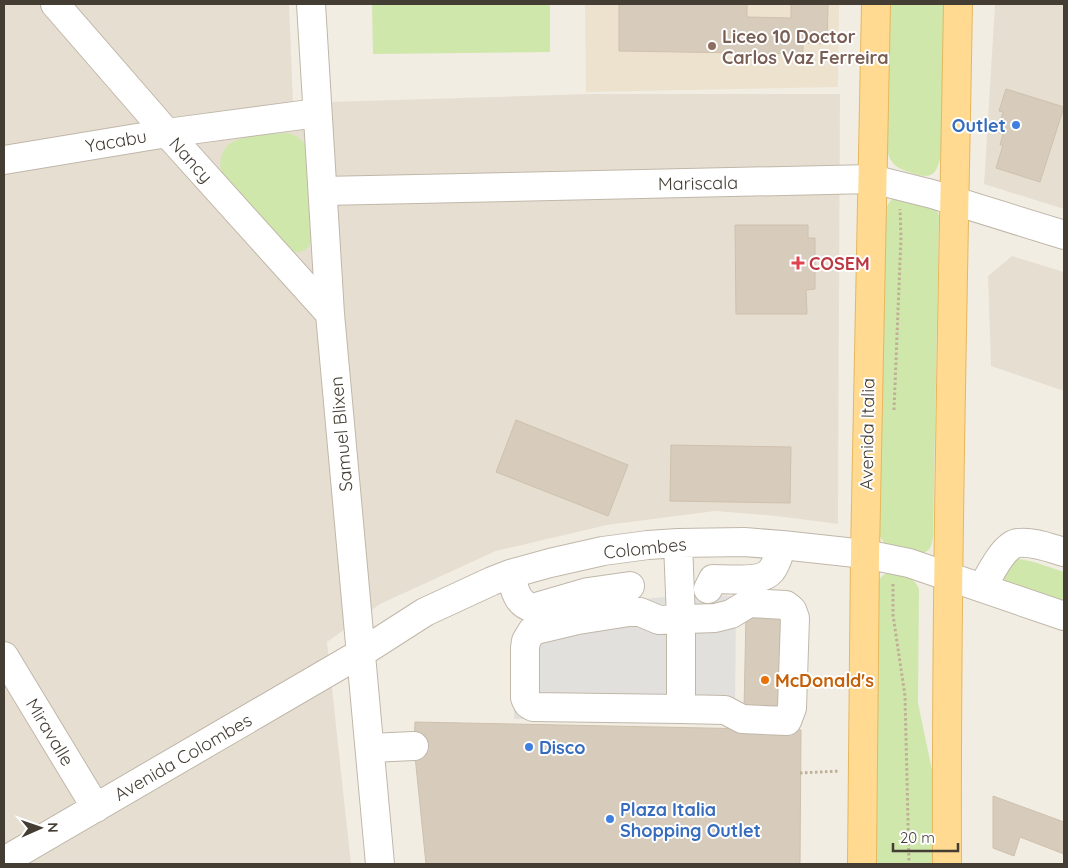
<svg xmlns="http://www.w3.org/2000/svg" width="1068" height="868" viewBox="0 0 1068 868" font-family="Quicksand,sans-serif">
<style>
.residential{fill:#e6dfd1}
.education{fill:#ece2cd}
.green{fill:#cfe7ab}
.parking{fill:#e2e0dc}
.building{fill:#d7cbbc;stroke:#cec0ac}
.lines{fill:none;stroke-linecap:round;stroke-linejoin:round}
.minor-casing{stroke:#c0b7a9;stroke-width:30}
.major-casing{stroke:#e5b75f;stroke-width:30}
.path{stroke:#bfaf97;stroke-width:3;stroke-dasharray:2.5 2.5;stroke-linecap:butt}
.minor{stroke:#fff;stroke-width:28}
.major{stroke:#ffda90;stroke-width:28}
.education-dot{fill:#8d6e63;stroke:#fff;stroke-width:2}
.shop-dot{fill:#3f7fe0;stroke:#fff;stroke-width:2}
.health-dot{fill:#e0444e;stroke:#fff;stroke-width:2}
.food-dot{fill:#e8710a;stroke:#fff;stroke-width:2}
.labels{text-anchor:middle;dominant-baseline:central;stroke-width:4;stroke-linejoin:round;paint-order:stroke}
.education-label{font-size:18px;font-weight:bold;fill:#785e54;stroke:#fff;text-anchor:start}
.shop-label{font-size:18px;font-weight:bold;fill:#366cbe;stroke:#fff;text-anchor:start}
.street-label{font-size:18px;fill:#443d34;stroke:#fff}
.health-label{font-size:18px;font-weight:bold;fill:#be3a42;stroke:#fff;text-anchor:start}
.food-label{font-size:18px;font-weight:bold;fill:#c56008;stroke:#fff;text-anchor:start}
</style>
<rect width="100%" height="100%" fill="#f2ede3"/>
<path class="residential" d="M4,4H289L293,103L590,94H840L838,524L776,516L715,511L607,525L496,551L380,604L327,642L351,864H4Z
M995,4H1064V209L984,184Z
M1012,256L1064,272V391L991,366L988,276Z"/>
<path class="education" d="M585,4H839L838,87L586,92Z"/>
<path class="green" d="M372,4H550V52L373,54Z
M889,4H945L941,155C937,175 931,180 912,173C897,168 892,166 887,151Z
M287,133C297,135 302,139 307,148L312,240C308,250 302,254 291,251L224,178C220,170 219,163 222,155C223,152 226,147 228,145C239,135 273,134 287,133Z
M897,196L936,208L939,216L933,538C932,540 932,543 931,546C925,561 898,550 887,547L879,535L885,222C886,210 885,203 897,196Z
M1010,557L1034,562L1064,572V603L1001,579Z
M887,573C901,574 914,576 919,589L918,703L932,770V864H875L878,581L882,576Z"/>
<path class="parking" d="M690,595L736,596L735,720L514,719V630L526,626L599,607L652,598Z"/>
<path class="building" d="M619,4H747V17L791,18V4H828L827,44L803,43V54L619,51Z
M1006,89L1064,107L1040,182L996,168L1003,145H1000L1003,134L997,132L1003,112L999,111Z
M735,225H808V238H815V289L806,290L807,314H736Z
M516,420L628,465L608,516L496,472Z
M671,445L791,447L790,503L670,501Z
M746,615L782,616V711L744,710Z
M415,722L801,730L800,864H426L414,746Z
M993,796L1064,822V854L1020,837L1014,856L993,848Z"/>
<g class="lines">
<defs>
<path id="minor" d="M55,4L167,133L330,314
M311,4L330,314L380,864
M4,160L167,133L317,113
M323,191L872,179L932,194L1064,235
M678,543L681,619V709
M510,574C515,589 516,604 533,608L588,592L630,586
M982,588C989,576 1004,544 1018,543C1033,541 1050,548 1064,552
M708,589L713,579C728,579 761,583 771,571C777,564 779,554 782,545
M749,603L786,605L792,610L795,618L792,708L787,721L742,719L725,710L681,709L533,707L528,704L525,698V648L526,641L532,631L578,620L629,612H640L659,620L715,618L731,614Z
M4,656L96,808
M370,748L414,746
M4,861L361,653L425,612L492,581L510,574L550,563L603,551L648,545L678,543L744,542L782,545L865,554L909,563L1064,616"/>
<path id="major" d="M862,864L865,554L876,4
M947,864C946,577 953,291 958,4"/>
</defs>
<use href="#minor" class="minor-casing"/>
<use href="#major" class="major-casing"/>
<path class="path" d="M894,410L901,237L900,209
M893,584V615L905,696L909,864
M800,773L840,771"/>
<use href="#minor" class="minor"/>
<use href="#major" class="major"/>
</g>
<circle class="education-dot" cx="712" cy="46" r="5"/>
<g class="shop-dot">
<circle cx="1016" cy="125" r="5"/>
<circle cx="529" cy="747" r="5"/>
<circle cx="610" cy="819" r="5"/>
</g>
<path class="health-dot" d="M795.5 255.5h5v5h5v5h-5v5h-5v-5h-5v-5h5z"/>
<circle class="food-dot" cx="765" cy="680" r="5"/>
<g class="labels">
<g class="education-label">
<text x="722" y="36">Liceo 10 Doctor<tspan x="722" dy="21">Carlos Vaz Ferreira</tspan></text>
</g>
<g class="shop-label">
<text x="1006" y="125" text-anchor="end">Outlet</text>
<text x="539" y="747">Disco</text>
<text x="620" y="809">Plaza Italia<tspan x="620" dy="21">Shopping Outlet</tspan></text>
</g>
<g class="street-label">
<text transform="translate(116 141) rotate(-10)">Yacabu</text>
<text transform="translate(191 160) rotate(48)">Nancy</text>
<text transform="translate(698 183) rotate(-1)">Mariscala</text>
<text transform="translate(341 434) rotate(-95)">Samuel Blixen</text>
<text transform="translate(867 434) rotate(-89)">Avenida Italia</text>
<text transform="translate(645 548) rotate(-6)">Colombes</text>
<text transform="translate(50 732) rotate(59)">Miravalle</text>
<text transform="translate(183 757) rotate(-30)">Avenida Colombes</text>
</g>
<g class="health-label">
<text x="809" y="263">COSEM</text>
</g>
<g class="food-label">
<text x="775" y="680">McDonald's</text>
</g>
</g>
<rect width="1068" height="868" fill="none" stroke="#443d34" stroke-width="10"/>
<g transform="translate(40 828) rotate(88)" stroke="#ffffff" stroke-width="4" paint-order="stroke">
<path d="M0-4L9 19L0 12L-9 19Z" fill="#443d34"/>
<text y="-8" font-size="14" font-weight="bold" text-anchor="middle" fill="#443d34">N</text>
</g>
<path d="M893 843v8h65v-8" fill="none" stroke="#443d34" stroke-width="2.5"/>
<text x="900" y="843" font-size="15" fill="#443d34" stroke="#ffffff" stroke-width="4" paint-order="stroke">20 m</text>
</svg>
